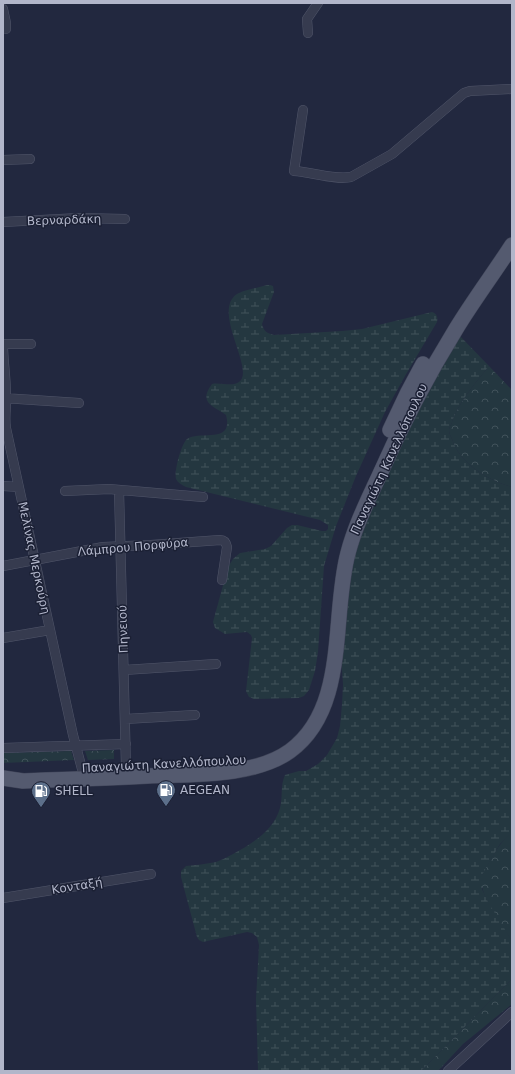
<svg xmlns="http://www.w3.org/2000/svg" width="515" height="1074" viewBox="0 0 515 1074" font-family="'DejaVu Sans',sans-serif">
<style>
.forest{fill:url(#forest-crowns)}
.wetland{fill:url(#wetland-marsh)}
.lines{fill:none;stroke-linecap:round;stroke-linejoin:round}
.street-casing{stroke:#51566a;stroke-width:10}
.primary-casing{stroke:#3f4458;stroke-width:16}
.street{stroke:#363b4f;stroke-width:9}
.primary{stroke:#545a6f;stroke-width:15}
.labels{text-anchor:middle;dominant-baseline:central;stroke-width:3;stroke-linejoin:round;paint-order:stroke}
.street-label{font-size:12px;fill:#b2b6ca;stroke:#1b2034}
.poi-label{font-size:12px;fill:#b2b6ca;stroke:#1b2034;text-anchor:start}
</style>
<defs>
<pattern id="forest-crowns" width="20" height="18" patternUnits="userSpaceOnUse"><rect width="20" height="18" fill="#243740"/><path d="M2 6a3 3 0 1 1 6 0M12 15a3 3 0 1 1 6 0" fill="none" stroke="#41525a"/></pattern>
<pattern id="wetland-marsh" width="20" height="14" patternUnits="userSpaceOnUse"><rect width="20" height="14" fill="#243740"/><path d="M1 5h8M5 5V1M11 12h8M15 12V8" fill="none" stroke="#41525a"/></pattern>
</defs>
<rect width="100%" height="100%" fill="#22283f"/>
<path class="forest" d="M489,366L512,390V487C489,481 459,463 452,439C451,437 449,433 449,430C449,430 450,425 451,425C458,402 475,384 489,366Z
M114,750V759L88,760L85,751Z
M71,751L74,760L3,763V753Z
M512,833V941C502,925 477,894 482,875C484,870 488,864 491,859C497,849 502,840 512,833Z
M512,979V1004L463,1044L438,1071H421Z"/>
<path class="wetland" d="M267,285H270L273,286L274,292L262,324C264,332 267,333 274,335L342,331L362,329L432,312C437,314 438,317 437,322L405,376L385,412L356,476L336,526L324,566L318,652L315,671L309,690L304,696L299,698L254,699L249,697L246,691L252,638L251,635L247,632L225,634L215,628L213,622L228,567L233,559L240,553L265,549L271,546L287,528L292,525H297L322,531H326L328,529V525L320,520L186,487C182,485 178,483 176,479C174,472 181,444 187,439C199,430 234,445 226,415C213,406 198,403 212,384C219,382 233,387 239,382C256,370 211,311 237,294C242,291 260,287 267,285Z
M457,333L489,366C475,384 458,402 451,425C450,425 449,430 449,430C449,433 451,437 452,439C459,463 489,481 512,487V833L500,844L490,861L482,875V889L488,902L512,941V979L421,1071H258L256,999L259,945L257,937L252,933L247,932L203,942L199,940L197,937L181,877V871L186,866C196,865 206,864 216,862C222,860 227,857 233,854C252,844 274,830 280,808C283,797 280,786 285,775L299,771H306L318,764L327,755L337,738L340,726L342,704L343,685L341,654L353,553L394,453Z"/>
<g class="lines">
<defs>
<path id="street" d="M3,9L6,23V29
M308,33L307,19L318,3
M303,110L294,171C312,172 334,180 351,177L392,154L464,93L470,91L512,89
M3,160L30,159
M3,222L79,218L125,219
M3,344C3,361 6,377 6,394C7,406 4,416 6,428L73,735L82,769
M3,344H31
M3,398L79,403
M3,486L19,487
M119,490L126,767
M65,491L109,489L203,497
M3,566L103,547L151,545L220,540C224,540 226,542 227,547L222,580
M3,638L50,630
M124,670L216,664
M125,719L195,715
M3,748L126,744
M3,898L151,874
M448,1071L512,1012"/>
<path id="primary" d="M390,430L408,392L423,364
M3,778L23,781L46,780C80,779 114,778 148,776C192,774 254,777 290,751C349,708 331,616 348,553C355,526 368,500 380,474C402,424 427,376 456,329C473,301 494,273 512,245"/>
</defs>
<use href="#street" class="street-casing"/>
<use href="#primary" class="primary-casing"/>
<use href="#street" class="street"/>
<use href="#primary" class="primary"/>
</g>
<defs>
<symbol id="fuel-pin" viewBox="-11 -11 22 30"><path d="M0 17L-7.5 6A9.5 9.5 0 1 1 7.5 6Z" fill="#5c6f8a" stroke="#1b2034"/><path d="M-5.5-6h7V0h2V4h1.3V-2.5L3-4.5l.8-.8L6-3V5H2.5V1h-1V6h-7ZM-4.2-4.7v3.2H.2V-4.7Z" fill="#fff"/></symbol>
</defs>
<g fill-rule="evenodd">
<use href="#fuel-pin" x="155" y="779" width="22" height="30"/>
<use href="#fuel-pin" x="30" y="780" width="22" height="30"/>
</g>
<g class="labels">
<g class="street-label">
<text transform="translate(64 220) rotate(-2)">Βερναρδάκη</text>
<text transform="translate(389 459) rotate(-65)">Παναγιώτη Κανελλόπουλου</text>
<text transform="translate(133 547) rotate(-5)">Λάμπρου Πορφύρα</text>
<text transform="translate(34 558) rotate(78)">Μελίνας Μερκούρη</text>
<text transform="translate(123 629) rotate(-92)">Πηνειού</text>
<text transform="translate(164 764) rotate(-3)">Παναγιώτη Κανελλόπουλου</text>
<text transform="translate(77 886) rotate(-9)">Κονταξή</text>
</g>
<g class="poi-label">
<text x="180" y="790">AEGEAN</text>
<text x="55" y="791">SHELL</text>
</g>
</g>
<rect width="515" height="1074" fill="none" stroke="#b2b6ca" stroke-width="8"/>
</svg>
